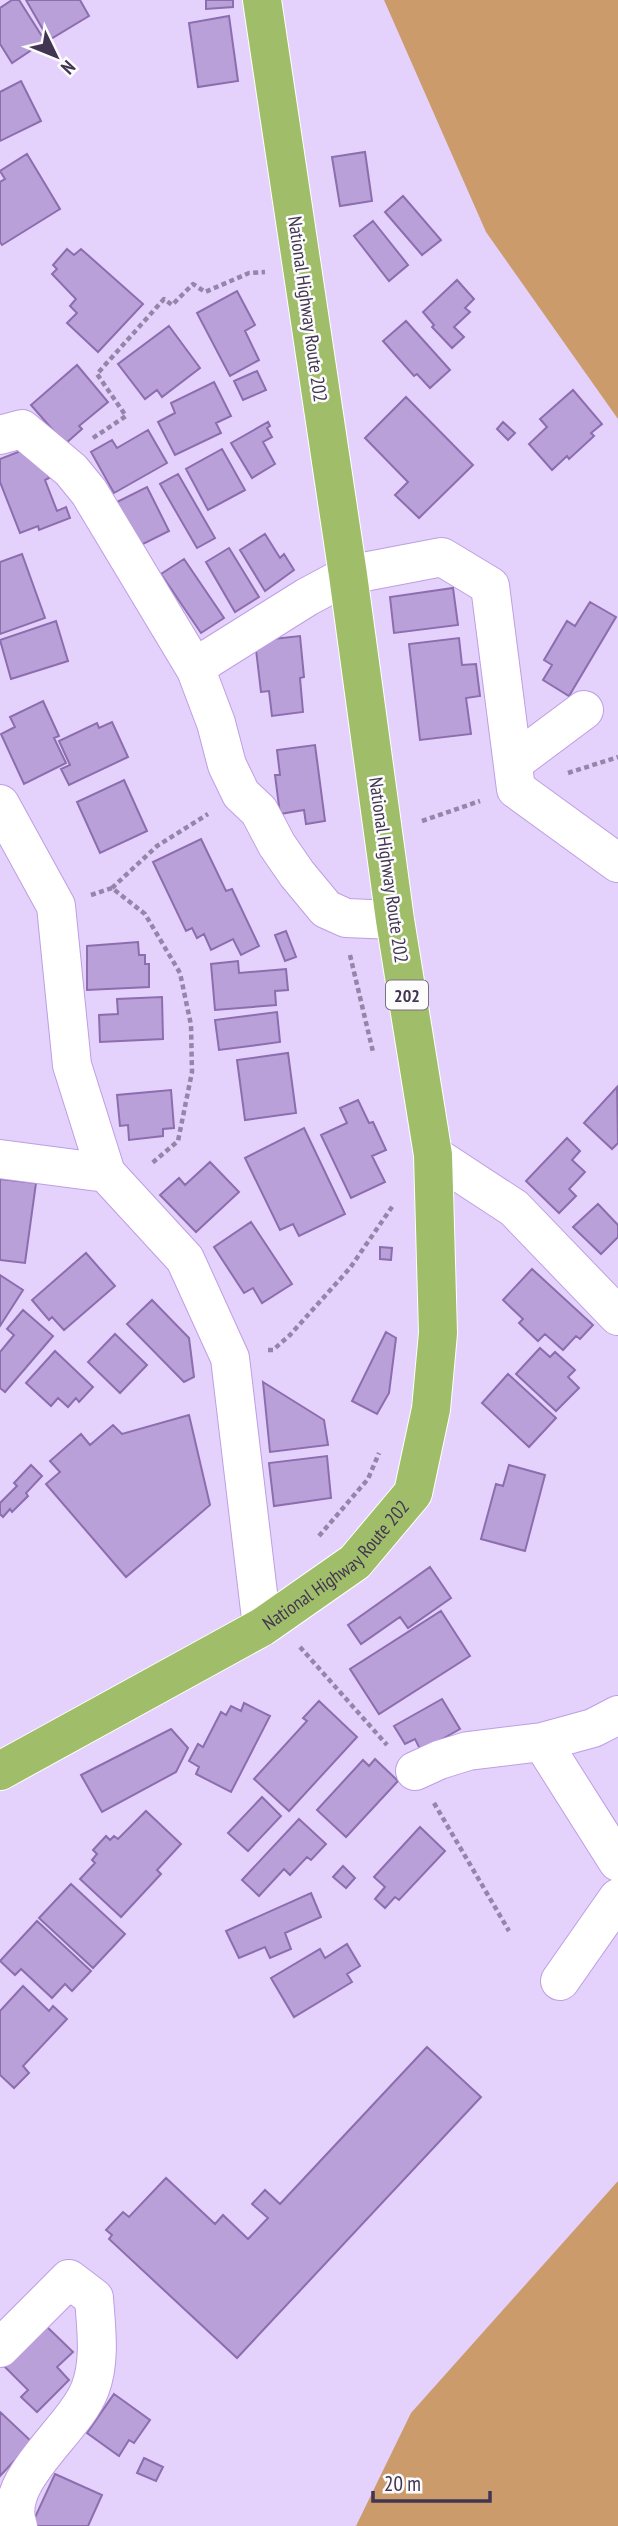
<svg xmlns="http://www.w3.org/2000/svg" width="618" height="2526" viewBox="0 0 618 2526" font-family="'PT Sans Narrow',sans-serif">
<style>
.forest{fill:#cb9b6b}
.building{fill:#baa0d9;stroke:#8c6dae;stroke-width:2}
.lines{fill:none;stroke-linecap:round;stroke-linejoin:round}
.minor-casing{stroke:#be9ee3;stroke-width:40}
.highway-casing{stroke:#fff;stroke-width:40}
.path{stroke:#9585a9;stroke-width:4.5;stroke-dasharray:5 3.5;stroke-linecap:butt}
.minor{stroke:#fff;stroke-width:38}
.highway{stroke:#a0be6a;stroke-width:38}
.labels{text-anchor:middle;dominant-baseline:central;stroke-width:5;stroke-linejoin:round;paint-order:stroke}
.shield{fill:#fcfcfc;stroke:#7a7185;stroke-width:2}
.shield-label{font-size:18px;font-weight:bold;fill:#423552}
.street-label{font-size:19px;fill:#423552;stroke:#fcfcfc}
</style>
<rect width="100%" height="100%" fill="#e4d1fc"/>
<path class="forest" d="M384,0H618V419L486,232Z
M618,2181V2526H356L411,2413Z"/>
<path class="building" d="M12,0H19L45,41L12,63L0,44V8Z
M26,0H80L89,16L49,40Z
M206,0H233V7L206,9Z
M229,16L238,81L198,87L189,23Z
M21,81L41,121L0,141V92Z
M365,152L372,201L340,206L332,157Z
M27,154L60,209L2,245L0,242V182L5,179L0,171Z
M403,196L441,240L422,255L385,212Z
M373,221L408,265L389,281L354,236Z
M67,249L74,255L81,249L143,304L98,352L67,323L77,313L70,306L76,299L52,274L57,269L53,265Z
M457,280L474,299L465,308L470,312L454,327L464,337L452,348L432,327L434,325L423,312Z
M237,291L255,325L245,331L259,360L230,376L197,313Z
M406,321L450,370L430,388L417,374L414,376L383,341Z
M169,326L200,368L162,397L157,390L145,399L118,364Z
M77,365L108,402L79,426L82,429L65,444L31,405Z
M257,371L266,390L243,400L234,381Z
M214,382L231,416L216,423L221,433L175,455L158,422L175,413L171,403Z
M573,390L602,424L591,433L594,436L569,459L567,456L552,470L529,444L547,427L540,419Z
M406,397L473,465L419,518L395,495L408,482L365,438Z
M268,422L270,426L267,428L272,437L263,442L275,464L252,478L231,443Z
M503,422L515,433L508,440L497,429Z
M148,430L167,463L114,493L91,452L112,440L117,448Z
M36,445L49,478L45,480L57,511L66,507L70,518L39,530L38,526L20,533L0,482V459Z
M222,449L245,490L208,510L186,469Z
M178,474L215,538L197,548L160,484Z
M147,487L169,531L139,546L117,502Z
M265,534L280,558L284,554L294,570L265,591L240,550Z
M229,548L259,597L235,612L206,562Z
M22,554L45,618L0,634V562Z
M184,559L224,618L201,633L161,574Z
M453,588L458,625L394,633L390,597Z
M590,602L616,617L569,696L543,680L552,665L544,660L567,621L575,626Z
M56,621L68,661L11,679L0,640Z
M300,636L304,677L300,678L303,712L272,716L269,691L261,692L255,641Z
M459,638L462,665L476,664L480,696L466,698L471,734L420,740L409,644Z
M43,701L59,736L54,738L66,763L24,784L1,734L15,727L10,717Z
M112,722L128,757L69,785L61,769L70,765L59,741L97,723L99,728Z
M315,745L325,821L306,824L304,810L280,814L275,775H280L277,750Z
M124,780L147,831L100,853L77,802Z
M201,839L226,891L232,889L259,946L241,955L233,939L211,950L204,934L197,938L192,928L186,931L153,862Z
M286,931L296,957L285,961L275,935Z
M138,942L139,955H145V964H149V987L87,990V946Z
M238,961L239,973L286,969L288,990L275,991L276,1005L215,1010L211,964Z
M162,997L163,1039L100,1042L99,1015L118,1014L117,999Z
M277,1012L280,1042L219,1050L215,1020Z
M288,1053L296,1113L245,1120L237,1060Z
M617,1087L618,1143L612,1149L584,1123Z
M171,1090L174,1128L163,1129V1136L129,1140L128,1125L120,1126L117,1095Z
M358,1100L369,1123L373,1122L386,1150L372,1156L385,1182L351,1198L321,1135L347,1123L340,1108Z
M304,1128L345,1214L299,1236L293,1224L280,1230L245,1158Z
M567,1138L580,1151L572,1160L585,1172L569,1189L576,1196L559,1213L526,1181Z
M210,1162L239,1192L196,1232L160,1195L179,1178L185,1185Z
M0,1179L36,1183L25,1263L0,1260Z
M598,1204L618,1225V1237L601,1254L573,1227Z
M251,1222L292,1284L262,1303L253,1288L244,1293L214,1247Z
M380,1247L392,1248L391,1260L380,1259Z
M86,1253L115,1286L64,1330L52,1317L49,1320L32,1300Z
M532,1269L593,1325L580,1339L576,1336L563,1350L545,1334L538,1341L519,1323L523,1319L503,1300Z
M0,1275L23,1290L0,1326Z
M152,1300L189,1338L194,1377L184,1382L127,1324Z
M23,1310L53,1336L5,1392L0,1388V1352L14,1335L7,1329Z
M386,1332L396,1338L389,1393L377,1414L352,1401Z
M115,1334L147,1365L120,1393L88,1362Z
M540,1348L550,1357L555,1352L575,1370L568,1377L579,1388L556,1411L516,1374Z
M55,1351L93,1387L79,1402L76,1398L68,1407L58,1398L51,1406L26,1383Z
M508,1374L556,1418L529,1447L482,1403Z
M263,1382L324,1420L328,1445L270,1452Z
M189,1415L210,1505L126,1577L46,1484L60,1472L50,1461L81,1434L90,1445L113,1425L122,1434Z
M327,1456L331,1498L274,1506L269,1463Z
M31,1465L42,1476L26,1493L28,1496L12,1512L10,1509L3,1517L0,1514V1503L17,1486L14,1483Z
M509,1465L545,1475L525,1551L481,1539L496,1484L503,1486Z
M430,1567L451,1598L408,1628L400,1617L361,1644L348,1625Z
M441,1611L470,1656L379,1714L350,1669Z
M442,1699L460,1729L421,1751L415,1739L405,1744L394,1726Z
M319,1701L357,1737L289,1811L254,1779L307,1721L303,1718Z
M244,1703L270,1716L231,1792L196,1774L199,1767L189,1761L198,1744L203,1747L221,1712L226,1715L231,1706L241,1711Z
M171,1729L188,1748L176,1772L102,1812L81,1775Z
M375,1759L398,1781L346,1837L317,1810L363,1760L369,1766Z
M262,1797L281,1816L248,1851L228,1833Z
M146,1811L181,1844L157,1870L161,1874L121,1917L80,1879L95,1863L92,1860L97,1854L93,1850L106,1836L110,1840L114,1836L118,1839Z
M299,1819L326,1844L311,1860L307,1857L290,1875L284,1869L259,1896L242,1880Z
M420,1827L445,1851L399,1900L395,1897L385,1908L375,1899L385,1887L374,1877Z
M343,1866L355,1878L346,1888L333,1877Z
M71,1884L125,1934L93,1968L39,1918Z
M311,1893L321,1917L285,1933L291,1949L270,1958L265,1947L239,1958L226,1931Z
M37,1921L91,1971L72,1991L65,1984L52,1998L21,1969L15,1975L0,1961Z
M347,1944L360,1966L347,1974L352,1982L294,2017L271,1978L320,1949L325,1958Z
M23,1986L49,2011L53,2006L67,2019L23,2066L29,2073L14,2088L0,2075V2011Z
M427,2047L481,2097L237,2358L109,2239L112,2235L106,2230L123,2212L129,2217L166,2178L215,2224L223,2215L248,2239L268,2218L252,2204L265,2190L280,2204Z
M43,2323L73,2352L57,2367L69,2380L37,2412L21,2397L28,2390L2,2364Z
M114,2394L150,2420L134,2443L129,2440L119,2456L87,2433Z
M0,2412L32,2442L0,2476Z
M144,2458L163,2467L156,2481L137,2473Z
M55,2474L102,2495L88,2526H31Z"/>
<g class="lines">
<defs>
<path id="minor" d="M0,435L22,429L71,470L89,492L196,670L216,723L227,765L241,794L259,811L277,845L297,874L326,909L346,918L395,920
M196,670L208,659L307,597L348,575L442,557L490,586L516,789L618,863
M513,763L584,710
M0,804L56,906L72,1065L106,1173L185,1259L230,1358L262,1627
M433,1155L514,1208L618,1316
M0,1159L106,1173
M542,1742L618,1862
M415,1771L439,1760L468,1751L542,1742L593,1728L618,1715
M560,1981L618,1898
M0,2348L69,2279L94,2298C96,2327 101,2361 90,2389C74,2431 0,2481 18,2526"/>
<g id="highway">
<path id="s1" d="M0,1771L262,1627L355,1562L413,1493L431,1409L438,1333L433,1155L395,920L348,575L262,0"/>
</g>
</defs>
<use href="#minor" class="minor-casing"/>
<use href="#highway" class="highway-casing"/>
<path class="path" d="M93,438L126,416L97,374L164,299L172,305L193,284L205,292L249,273L265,272
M568,773L618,757
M422,821L480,801
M112,888L157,846L208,814
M91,895L112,888L145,914L180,973L191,1025L192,1072L178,1141L151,1164
M350,955L373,1052
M268,1350H273L290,1335L350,1268L394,1204
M319,1536L368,1479L379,1453
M300,1647L387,1745
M434,1803L509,1931"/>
<use href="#minor" class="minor"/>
<use href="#highway" class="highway"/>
</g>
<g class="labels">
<rect class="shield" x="386" y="980.5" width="42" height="29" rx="5"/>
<g class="shield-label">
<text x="407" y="995">202</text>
</g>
<g class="street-label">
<text transform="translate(308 309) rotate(82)">National Highway Route 202</text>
<text transform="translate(389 870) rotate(82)">National Highway Route 202</text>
<text stroke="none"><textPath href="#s1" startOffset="396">National Highway Route 202</textPath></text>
</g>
</g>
<g transform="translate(56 56) rotate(133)" stroke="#fcfcfc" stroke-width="5" paint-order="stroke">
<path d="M0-5L12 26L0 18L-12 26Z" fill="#423552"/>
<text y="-10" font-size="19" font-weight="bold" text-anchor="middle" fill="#423552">N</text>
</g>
<path d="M373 2491v10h117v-10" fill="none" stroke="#423552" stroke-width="3.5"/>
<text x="384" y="2491" font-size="21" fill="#423552" stroke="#fcfcfc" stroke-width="5" paint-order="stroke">20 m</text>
</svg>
